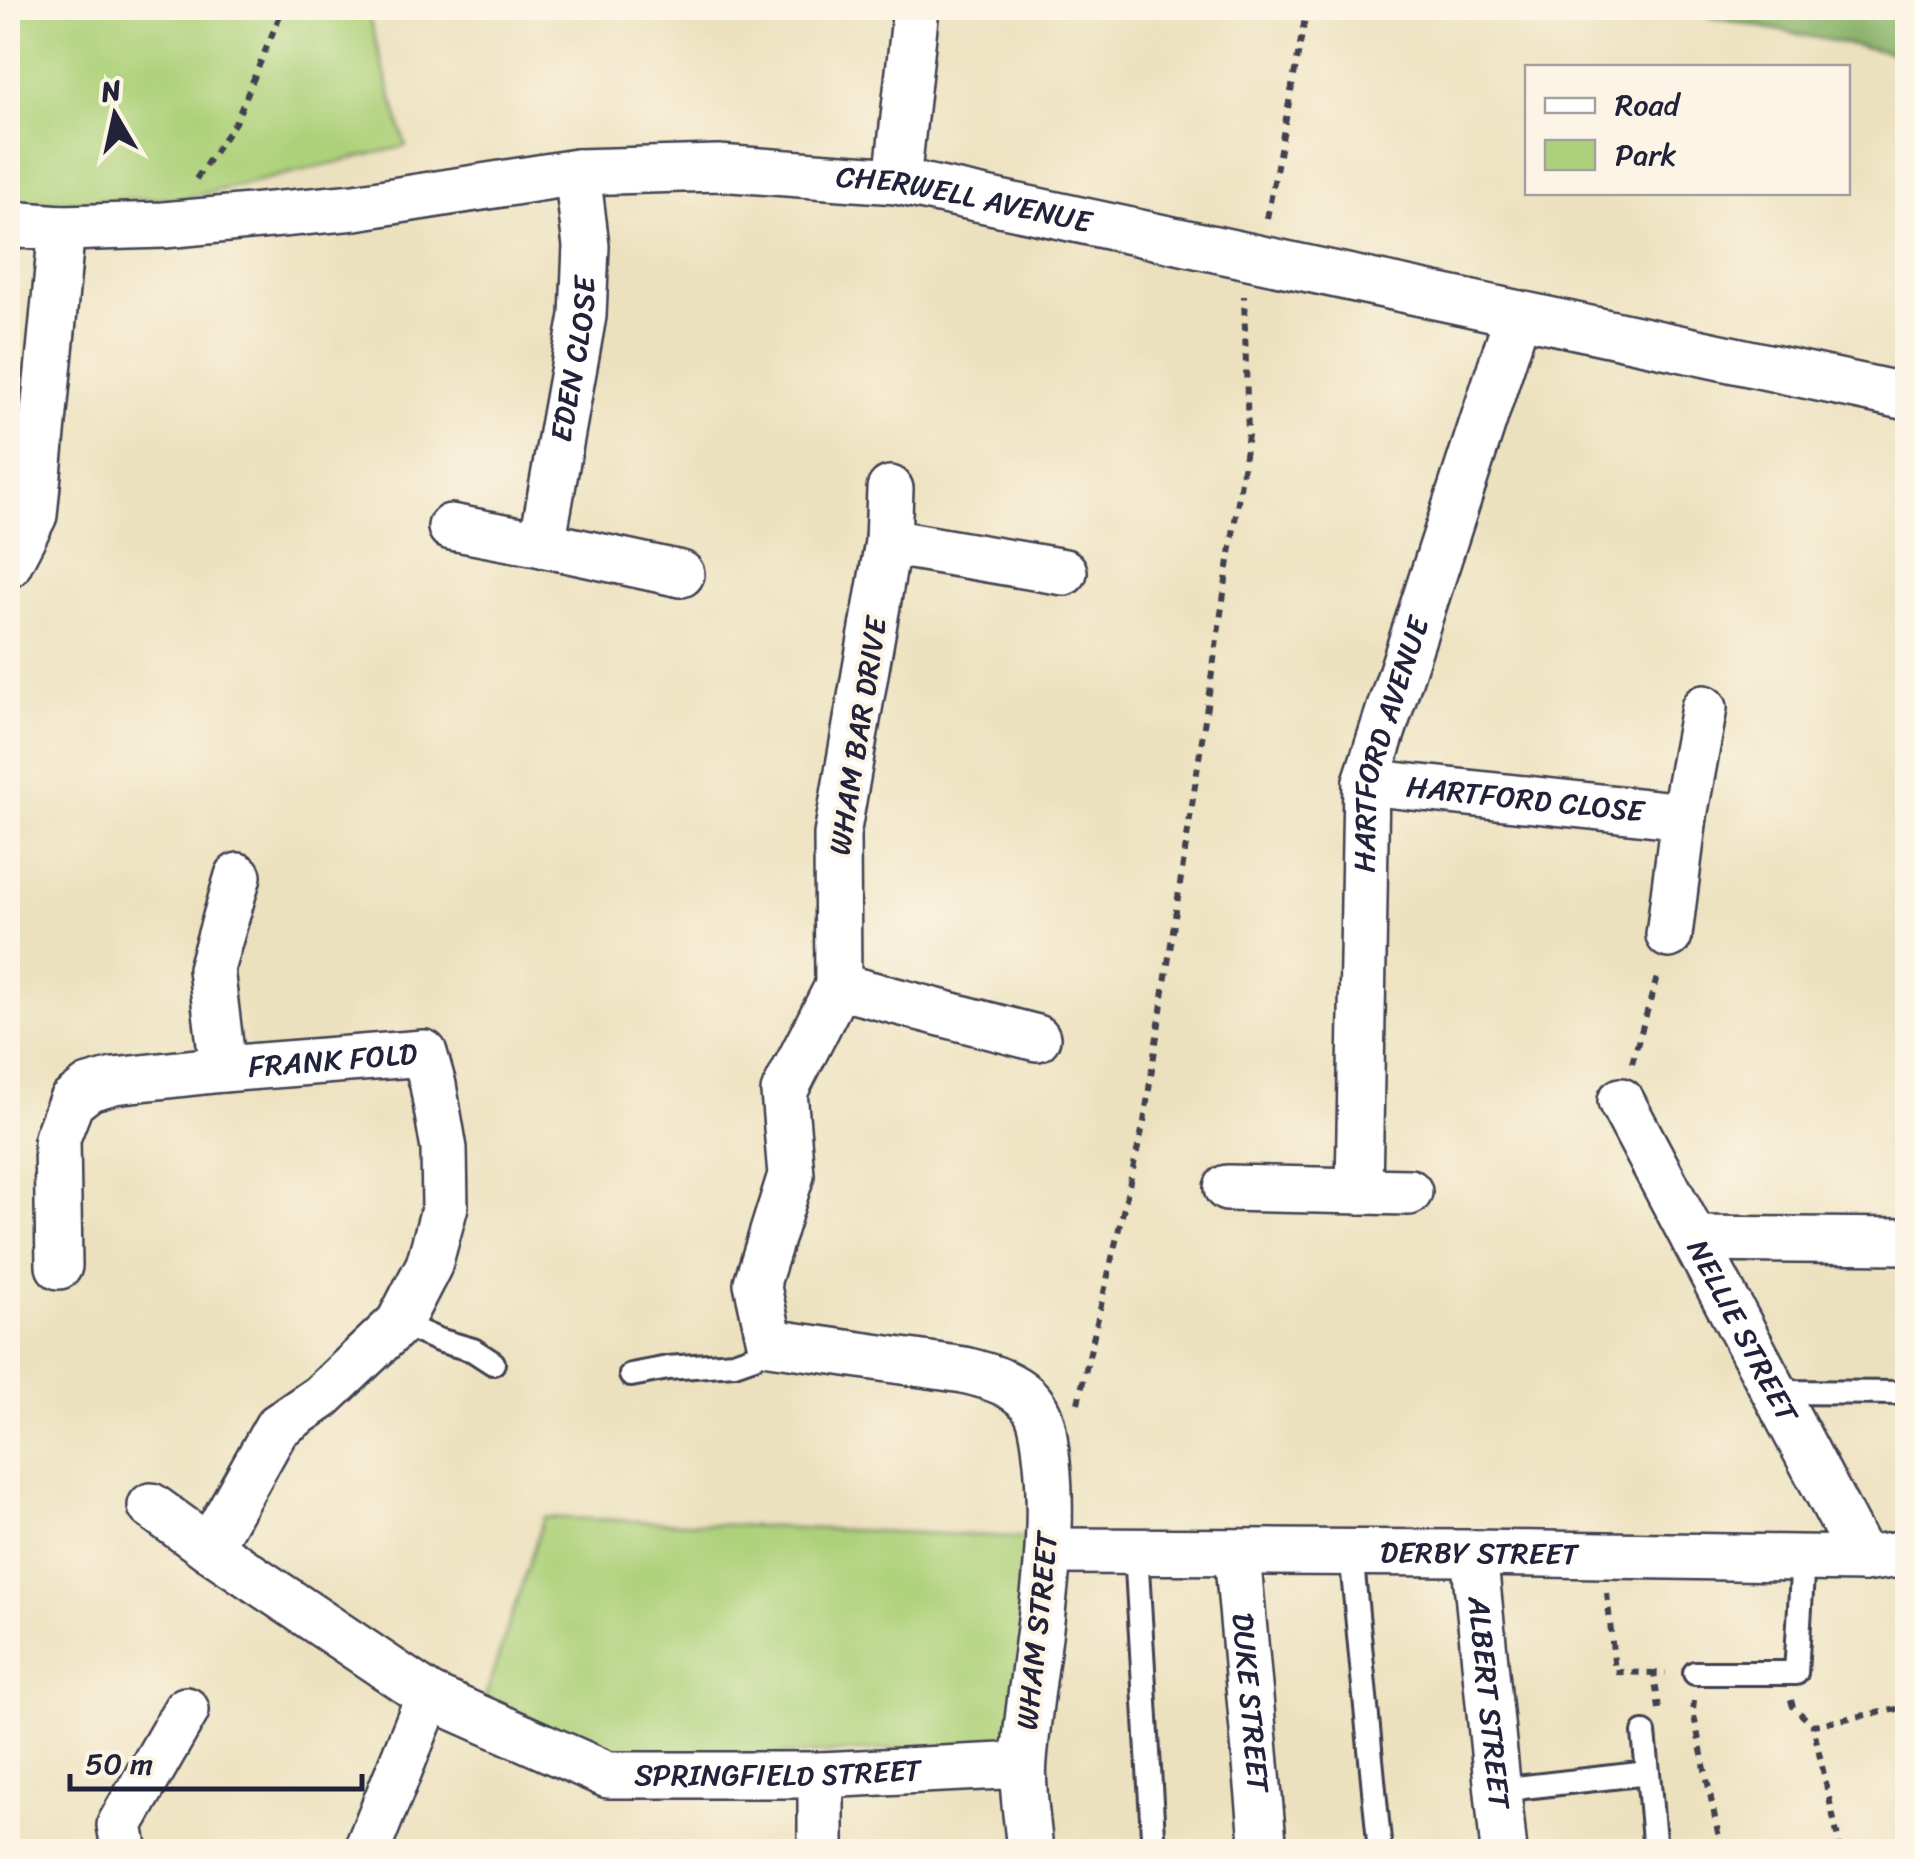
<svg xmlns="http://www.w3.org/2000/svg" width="1915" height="1859" viewBox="0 0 1915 1859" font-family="Sriracha,sans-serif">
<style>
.green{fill:#add17a;stroke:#687a5a;stroke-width:2.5}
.forest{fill:#8ab36a;stroke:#566a52;stroke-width:2.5}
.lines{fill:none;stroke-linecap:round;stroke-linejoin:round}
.service-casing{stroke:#403f4f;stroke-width:28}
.minor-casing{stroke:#403f4f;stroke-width:50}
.path{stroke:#403f4f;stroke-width:6;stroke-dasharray:8 8;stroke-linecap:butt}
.service{stroke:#fff;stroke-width:22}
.minor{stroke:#fff;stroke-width:45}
.labels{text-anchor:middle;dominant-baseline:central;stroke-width:8;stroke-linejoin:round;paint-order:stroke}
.street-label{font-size:30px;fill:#22223b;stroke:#fcf5e5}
</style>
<rect width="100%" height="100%" fill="#fcf5e5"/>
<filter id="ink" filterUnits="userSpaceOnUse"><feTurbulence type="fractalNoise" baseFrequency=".01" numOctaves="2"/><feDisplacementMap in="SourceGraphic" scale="20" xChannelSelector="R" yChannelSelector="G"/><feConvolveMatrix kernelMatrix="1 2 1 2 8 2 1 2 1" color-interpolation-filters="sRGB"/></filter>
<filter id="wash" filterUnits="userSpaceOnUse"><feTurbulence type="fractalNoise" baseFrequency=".0048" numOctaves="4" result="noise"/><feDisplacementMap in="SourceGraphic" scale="40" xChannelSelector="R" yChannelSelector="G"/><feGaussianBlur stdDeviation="2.25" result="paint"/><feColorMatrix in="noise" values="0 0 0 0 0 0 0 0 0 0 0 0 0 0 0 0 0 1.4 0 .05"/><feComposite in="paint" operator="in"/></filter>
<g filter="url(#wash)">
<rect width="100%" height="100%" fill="#ece1be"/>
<path class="green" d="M8,8H366L406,146L186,198L8,203Z
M544,1517L1036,1538L1015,1743L610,1764L482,1706Z"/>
<path class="forest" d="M1665,8H1907V56Z"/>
</g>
<g filter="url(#ink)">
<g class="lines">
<defs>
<path id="service" d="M399,1323L438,1340L473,1350L493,1363
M631,1375L668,1368L734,1363L754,1356L770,1342
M1776,1392L1908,1393
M1136,1552L1154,1852
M1351,1552L1380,1852
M1695,1673H1796L1803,1558
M1644,1733L1648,1773
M1498,1790L1648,1773L1655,1852"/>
<g id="minor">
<path d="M897,181L916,8"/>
<path id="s1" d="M8,224L62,228L164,225L355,207L577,172L718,168L897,181L1908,397"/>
<path d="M890,489L888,542L837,835L838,986L784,1092L791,1175L757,1283L770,1342L964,1370C989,1376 1022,1385 1036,1410C1044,1424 1045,1446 1047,1462C1057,1562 1032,1660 1024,1760C1021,1789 1028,1822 1030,1852"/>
<path d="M451,527L542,544L681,574"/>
<path d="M888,542L1064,572"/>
<path id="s2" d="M542,544L583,316L586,246L577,172"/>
<path d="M8,565L34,515L62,228"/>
<path id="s3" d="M1366,782L1684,816"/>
<path d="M1669,935L1684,816L1704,708"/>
<path d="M838,986L1037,1038"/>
<path d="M223,1069L211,969L238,876"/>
<path id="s4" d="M1621,1101L1863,1559"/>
<path d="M1227,1188L1409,1192"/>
<path id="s5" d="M1359,1191L1366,782L1518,314"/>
<path d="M1694,1239L1908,1241"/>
<path id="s6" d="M59,1266L57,1138L71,1102L89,1088L114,1081L223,1069L424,1053L433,1085L444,1149L445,1206L429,1265L399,1323L321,1397L277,1427L209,1548"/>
<path id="s7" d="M151,1506L209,1548L429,1696L608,1775H821L1023,1765"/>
<path id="s8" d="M1049,1551L1474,1553L1863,1559L1908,1553"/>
<path id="s9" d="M1237,1553L1264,1852"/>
<path id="s10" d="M1474,1553L1504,1852"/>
<path d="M821,1775V1852"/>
<path d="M125,1852L120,1825L186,1710"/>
<path d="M366,1852L429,1696"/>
</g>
</defs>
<use href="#service" class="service-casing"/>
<use href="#minor" class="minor-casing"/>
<path class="path" d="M196,179L236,121L283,8
M1267,218L1307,8
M1632,1063L1658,974
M1078,1403L1144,1122L1248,435L1244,296
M1607,1593L1615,1672L1654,1673
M1791,1700L1793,1707L1813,1725
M1694,1701L1693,1711L1722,1852
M1659,1709L1654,1673H1666
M1841,1852L1813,1725L1908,1707
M1845,1852L1908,1839"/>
<use href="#service" class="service"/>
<use href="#minor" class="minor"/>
</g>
</g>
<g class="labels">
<g class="street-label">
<text stroke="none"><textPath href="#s1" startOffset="962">CHERWELL AVENUE</textPath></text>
<text stroke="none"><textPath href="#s2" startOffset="188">EDEN CLOSE</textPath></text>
<text transform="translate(858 736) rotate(-81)">WHAM BAR DRIVE</text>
<text stroke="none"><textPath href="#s5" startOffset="450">HARTFORD AVENUE</textPath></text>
<text stroke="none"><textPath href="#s3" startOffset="160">HARTFORD CLOSE</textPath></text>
<text stroke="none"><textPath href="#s6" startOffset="435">FRANK FOLD</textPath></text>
<text stroke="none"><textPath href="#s4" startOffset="260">NELLIE STREET</textPath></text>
<text stroke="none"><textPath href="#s8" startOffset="430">DERBY STREET</textPath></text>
<text transform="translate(1037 1631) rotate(-84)">WHAM STREET</text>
<text stroke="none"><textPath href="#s9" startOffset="150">DUKE STREET</textPath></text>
<text stroke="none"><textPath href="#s10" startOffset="150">ALBERT STREET</textPath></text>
<text stroke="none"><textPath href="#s7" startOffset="702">SPRINGFIELD STREET</textPath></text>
</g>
</g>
<rect width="1915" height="1859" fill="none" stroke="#fcf5e5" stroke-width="40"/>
<rect x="1525" y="65" width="325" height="130" fill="#fcf5e5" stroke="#a5a1a1" stroke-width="2.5"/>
<rect x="1545" y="98" width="50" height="15" fill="#ffffff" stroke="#a5a1a1" stroke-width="2.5"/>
<text x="1615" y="115" font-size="30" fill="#22223b">Road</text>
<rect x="1545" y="140" width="50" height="30" fill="#add17a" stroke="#a5a1a1" stroke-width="2.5"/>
<text x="1615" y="165" font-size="30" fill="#22223b">Park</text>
<g transform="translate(115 115) rotate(351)" stroke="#fcf5e5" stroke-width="8" paint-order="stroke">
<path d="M0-8L18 38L0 25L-18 38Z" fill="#22223b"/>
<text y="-15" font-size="28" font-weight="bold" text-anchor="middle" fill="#22223b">N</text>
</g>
<path d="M70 1774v15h292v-15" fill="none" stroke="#22223b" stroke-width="5"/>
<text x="85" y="1774" font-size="30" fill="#22223b" stroke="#fcf5e5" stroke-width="8" paint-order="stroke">50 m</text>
</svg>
